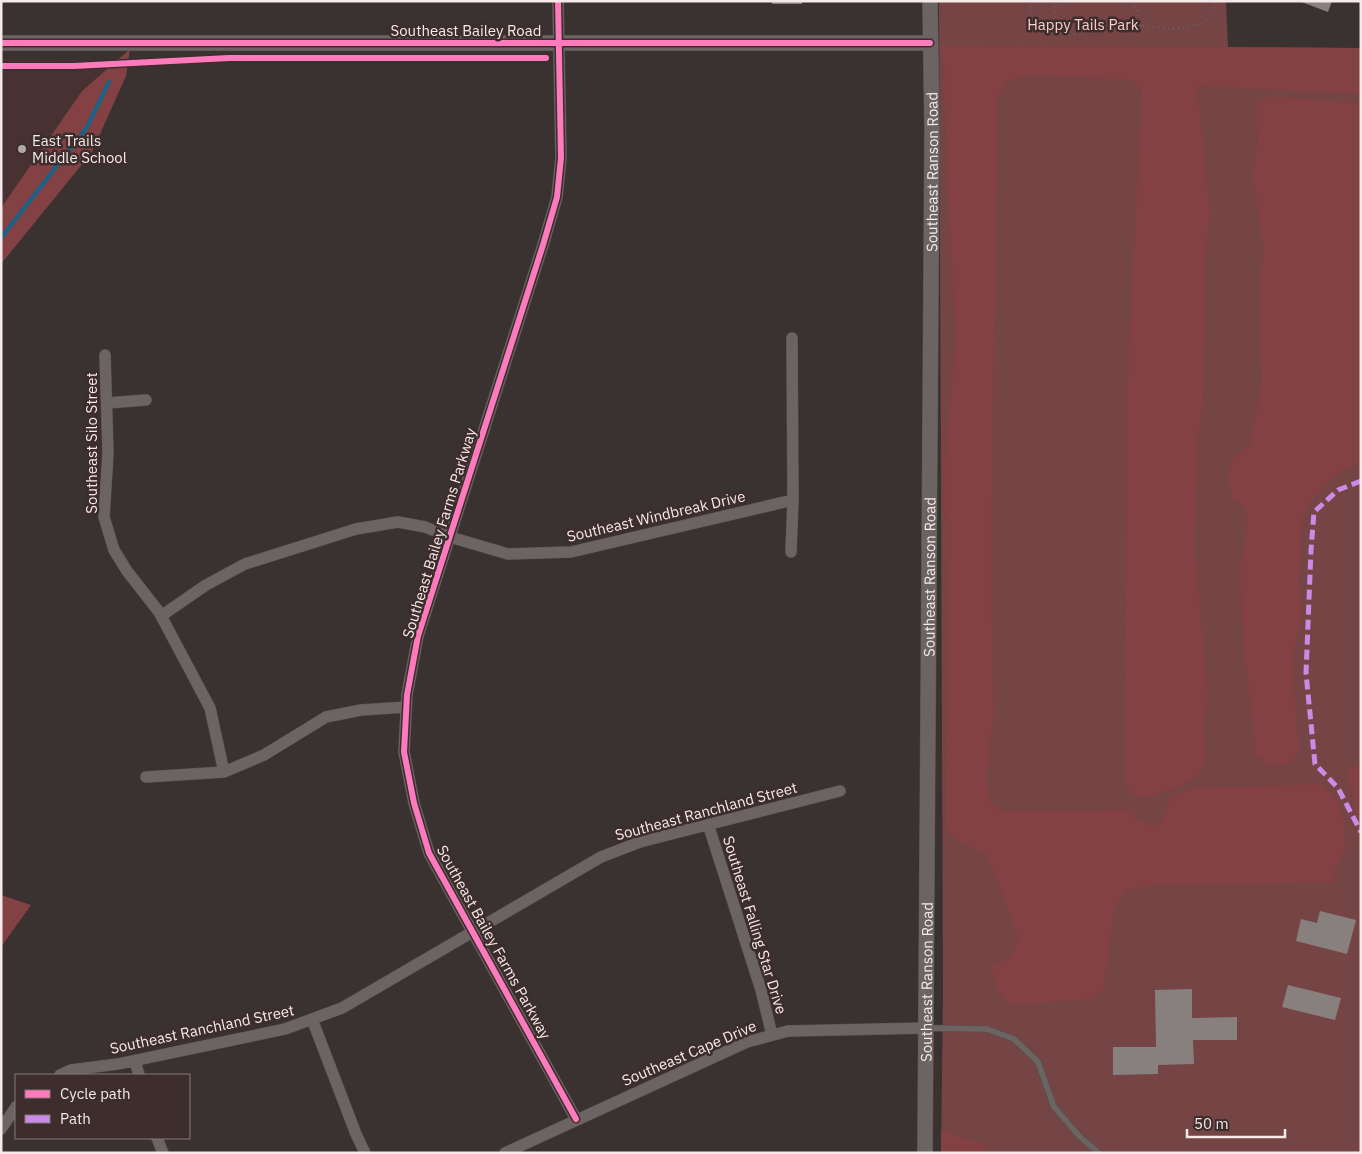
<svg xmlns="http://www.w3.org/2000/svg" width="1362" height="1154" viewBox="0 0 1362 1154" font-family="'IBM Plex Sans',sans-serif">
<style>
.built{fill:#473131}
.green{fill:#754444}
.forest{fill:#834143}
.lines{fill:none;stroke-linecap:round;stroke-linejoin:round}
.stream{stroke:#186389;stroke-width:4}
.building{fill:#88807f}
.lane-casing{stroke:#58504f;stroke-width:7}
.street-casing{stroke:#58504f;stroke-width:12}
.secondary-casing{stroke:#58504f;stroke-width:16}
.path{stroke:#686161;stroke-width:2.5;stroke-dasharray:1 4;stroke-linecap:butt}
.lane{stroke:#6b6463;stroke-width:5.5}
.street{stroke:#6b6463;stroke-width:11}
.secondary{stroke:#6b6463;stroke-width:15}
.quiet{stroke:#ca8be6;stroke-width:5;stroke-dasharray:10 5;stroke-linecap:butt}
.cycleway-casing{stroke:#3e2d2d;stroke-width:9}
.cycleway{stroke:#fd7abc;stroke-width:6}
.poi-dot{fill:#b4a9a9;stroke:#3e2d2d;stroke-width:2}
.labels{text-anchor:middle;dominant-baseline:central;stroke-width:5;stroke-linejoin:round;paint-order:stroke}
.park-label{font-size:15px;fill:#fbcdcb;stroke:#3e2d2d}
.street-label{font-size:15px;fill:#f5eae9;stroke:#3e2d2d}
.poi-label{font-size:15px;fill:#f5eae9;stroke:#3e2d2d;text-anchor:start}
</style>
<rect width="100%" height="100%" fill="#3a3131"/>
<path class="built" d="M1,59L118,60L82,91L1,208Z"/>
<path class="green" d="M939,1H1226L1228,47L1361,48V1153H941L943,992Z"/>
<path class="forest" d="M938,46L1361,48V94L1197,86L1210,212L1205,263L1203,400L1197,446L1195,551L1208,701L1203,728L1206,756L1202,771L1182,786L1143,798L1131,794L1125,781L1127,394L1142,89L1131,80L1034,75L1008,81L997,99L991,576L994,714L989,753L987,781L989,799L1001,811L1129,810L1138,820L1153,827L1162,822L1172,796L1194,788L1322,784L1338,801L1344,822L1345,850L1335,870L1334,882L1155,885L1126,891L1115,906L1103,990L1093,999L1013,1005C996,992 996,987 992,967L1013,957L1018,937L987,853C971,848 958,843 946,831L945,460L956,338L947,175L944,64Z
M130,49L126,76L92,152L1,264V208L82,91Z
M1275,96L1361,104V463L1341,471L1315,495L1303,516L1298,582L1302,617L1292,655L1299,752L1290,764L1270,767L1256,754L1243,637L1240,566L1246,540L1247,510L1232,497L1229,479L1231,460L1250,445L1262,379L1260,280L1264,251L1253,176L1258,140L1256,105L1261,99Z
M1361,763V840L1359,837L1348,769Z
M1,895L31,905L1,947Z
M941,1131L985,1144V1153H941Z"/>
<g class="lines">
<path class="stream" d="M1,238L87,127L109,82"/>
</g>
<path class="building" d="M772,1H802V4H772Z
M1299,1H1332L1328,12Z
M1320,911L1356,920L1347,954L1296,941L1301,919L1317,923Z
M1288,985L1341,998L1335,1020L1282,1007Z
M1192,989V1018L1237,1017V1040H1193L1194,1064L1158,1065V1074L1113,1075V1047H1156L1155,990Z"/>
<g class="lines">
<defs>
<path id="lane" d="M927,1028L987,1029L1014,1039L1038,1062L1054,1107L1080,1137L1099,1153"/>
<path id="street" d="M558,1L561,158L557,197L543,245L418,636L407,695L404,752L414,803L429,853L576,1119
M105,355L108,453L104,517L114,550L127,571L159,612L210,708L224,772
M107,403L146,400
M791,552L793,500L792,338
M161,616L206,585L245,564L356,529L398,522L425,527L450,537L508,554L571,552L793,500
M146,777L224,772L264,755L326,717L361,710L406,707
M708,824L761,990L772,1035
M312,1019L356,1134L365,1153
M135,1061L139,1075
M60,1075L71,1070L118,1064L285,1029L342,1008L601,857L640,842L840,791
M1,1129L16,1107
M157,1138L163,1153
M505,1153L747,1042L788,1031L927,1028"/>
<g id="secondary">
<path d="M1,43H930"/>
<path id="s1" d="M925,1153L932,133L930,1"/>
</g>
</defs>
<use href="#lane" class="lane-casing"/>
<use href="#street" class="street-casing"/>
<use href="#secondary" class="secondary-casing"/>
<path class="path" d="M1032,1L1030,12L1034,22L1048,32L1066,35L1146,26L1174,29L1203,23L1212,14L1216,1
M1055,1L1056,34
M1133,1L1142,26"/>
<use href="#lane" class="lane"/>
<use href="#street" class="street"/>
<use href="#secondary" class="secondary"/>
<path class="quiet" d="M1361,481L1338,490L1314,512L1311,550L1306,673L1315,764L1338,788L1361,832"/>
<defs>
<path id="cycleway" d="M558,1L561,158L557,197L543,245L418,636L407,695L404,752L414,803L429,853L576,1119
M1,43H930
M1,66H74L229,58H546"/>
</defs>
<use href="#cycleway" class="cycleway-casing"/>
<use href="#cycleway" class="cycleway"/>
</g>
<circle class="poi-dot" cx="22" cy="149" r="5"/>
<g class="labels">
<g class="park-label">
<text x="1083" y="24">Happy Tails Park</text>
</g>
<g class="street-label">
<text x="466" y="30">Southeast Bailey Road</text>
<text stroke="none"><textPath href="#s1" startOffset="981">Southeast Ranson Road</textPath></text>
<text transform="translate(91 443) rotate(-90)">Southeast Silo Street</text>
<text transform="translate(656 516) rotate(-13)">Southeast Windbreak Drive</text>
<text transform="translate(439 533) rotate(-73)">Southeast Bailey Farms Parkway</text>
<text stroke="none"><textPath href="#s1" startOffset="576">Southeast Ranson Road</textPath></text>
<text transform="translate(706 811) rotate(-15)">Southeast Ranchland Street</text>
<text transform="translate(755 925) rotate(73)">Southeast Falling Star Drive</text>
<text transform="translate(494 942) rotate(61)">Southeast Bailey Farms Parkway</text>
<text stroke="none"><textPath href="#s1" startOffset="171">Southeast Ranson Road</textPath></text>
<text transform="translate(202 1029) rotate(-12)">Southeast Ranchland Street</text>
<text transform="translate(689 1053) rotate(-23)">Southeast Cape Drive</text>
</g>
<g class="poi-label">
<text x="32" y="140">East Trails<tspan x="32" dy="17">Middle School</tspan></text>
</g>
</g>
<rect width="1362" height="1154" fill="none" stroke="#f5eae9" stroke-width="5"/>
<rect x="15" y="1074" width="175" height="65" fill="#3e2d2d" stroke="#877978"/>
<rect x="25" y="1090" width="25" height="8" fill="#fd7abc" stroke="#877978"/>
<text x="60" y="1099" font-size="15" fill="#f5eae9">Cycle path</text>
<rect x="25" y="1115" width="25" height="8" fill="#ca8be6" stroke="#877978"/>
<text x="60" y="1124" font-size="15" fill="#f5eae9">Path</text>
<path d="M1187 1129v8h98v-8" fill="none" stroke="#f5eae9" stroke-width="2.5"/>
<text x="1194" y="1129" font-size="15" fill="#f5eae9" stroke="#3e2d2d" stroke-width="4" paint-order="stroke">50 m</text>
</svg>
